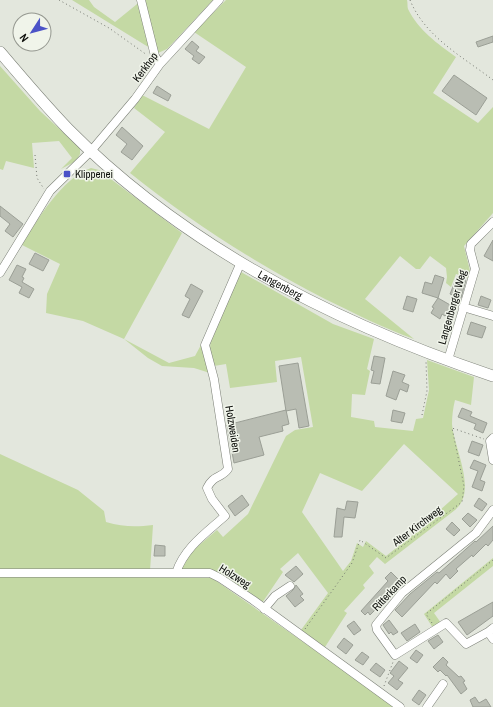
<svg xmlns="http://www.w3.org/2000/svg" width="493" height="707" viewBox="0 0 493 707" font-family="'Archivo Narrow',sans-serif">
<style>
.green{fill:#c4d9a4;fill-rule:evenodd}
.building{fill:#b9bdb3;stroke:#9b9f96}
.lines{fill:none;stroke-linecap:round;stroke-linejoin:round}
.minor-casing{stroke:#7d8178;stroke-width:9}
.major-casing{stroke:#7d8178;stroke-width:12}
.path{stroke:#73766f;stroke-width:1;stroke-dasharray:1 3;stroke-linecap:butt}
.minor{stroke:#fff;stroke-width:8}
.major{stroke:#fff;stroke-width:11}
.poi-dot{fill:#4b52c7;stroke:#f0f4ea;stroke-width:1.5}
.labels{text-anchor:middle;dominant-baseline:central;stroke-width:3;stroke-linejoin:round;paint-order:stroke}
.street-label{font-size:11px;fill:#0c0e0a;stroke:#f0f4ea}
.poi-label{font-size:11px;fill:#0c0e0a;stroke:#f0f4ea;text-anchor:start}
</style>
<rect width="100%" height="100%" fill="#e3e7dd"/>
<path class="green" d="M72,0H89L94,7L115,22L142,0H213L167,49L158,53Z
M226,0H407C408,4 407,6 408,9C418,30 438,44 456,57L433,93L478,123L493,107V213L464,246L470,271L468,278L456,274L451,287L446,283L447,277L446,268L430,256L420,269H416L400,256L365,299L414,339C383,328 354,313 325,299C255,263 191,222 130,173L165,132L134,108L142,95L209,129L246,67L194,32Z
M0,66L40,111L80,148V154L76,161L61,169L72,158L59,141L32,143L34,168L6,161L3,170L0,169Z
M91,168L99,170L182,233L124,339L169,363L195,356L202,343L210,373L194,368L162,366L148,358L124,339L83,321L46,313L47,294L60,264L22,245C37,220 62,178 91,168Z
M241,272L333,324L374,339L367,369L370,371L365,395L352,394L351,417L374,421L375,427L413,431L416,419L423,418L429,390L427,360L474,377L471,405L455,400C453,408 452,416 452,424C454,449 478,491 455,510L385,564L377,557L369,566L374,573L363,585L365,588L344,611L347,613L325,647L301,630L328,593L298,553L280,569L283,572L262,603L217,572L209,570H180L191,552L217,530L223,537L248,514L286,436L295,430L313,427L301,357L275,361L277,382L230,388L226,364L214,366L210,348L211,337ZM404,444L458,494L431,518L432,520L386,556L366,541L363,547L357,543L351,561L343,571L302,512L320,473L362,491Z
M0,454L78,490L104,511L106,522C123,527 136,527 153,525L150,571L0,569Z
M493,558V566L434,613L441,623L433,628L424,614Z
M0,576L212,578L396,707H0Z"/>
<path class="building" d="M493,36V42L478,47L476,42Z
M192,41L199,47L196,51L205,57L199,64L192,59L194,56L185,49Z
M454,75L487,98L476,115L442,91Z
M157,86L171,95L168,101L153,93Z
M122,127L143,146L132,160L121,152L127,144L116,135Z
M0,206L23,224L13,237L5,231L10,224L0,216Z
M493,240V261L484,256Z
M35,253L49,260L43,271L29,264Z
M17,265L26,269L22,277L24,278L22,282L34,289L29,298L19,293L22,287L9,280Z
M435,275L444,278L438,298L452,306L445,316L442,314L440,319L431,313L434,308L432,307L438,298L422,293L425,282L432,284Z
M457,277L466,280L461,298L450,294Z
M191,284L203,291L189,318L182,315L190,299L185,296Z
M407,296L417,299L413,312L403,309Z
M481,296L491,300L488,308L478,305Z
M471,322L486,327L482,338L467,334Z
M374,356L385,358L380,384L371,383L374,371L371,370Z
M298,363L309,426L299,428L296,409L286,411L279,366Z
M393,371L405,375L402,382L409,385L407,392L400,389L396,400L386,396Z
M462,408L472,412L470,416L487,423L483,433L474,429L476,424L458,417Z
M286,410L289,424L282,426L283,431L259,437L264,455L234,463L227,425Z
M393,410L405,413L402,423L391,421Z
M472,441L483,445L479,456L468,452Z
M474,460L486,465L480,480L485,482L482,491L472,487L478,471L470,468Z
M242,495L249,505L235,516L228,506Z
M479,498L487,504L482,511L474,506Z
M347,501L358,502L355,518L344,517L342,537H334L337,508L345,510Z
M468,513L477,520L470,527L462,519Z
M452,522L460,530L454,536L446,529Z
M493,526V540L488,546L486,544L473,557L472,555L456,569L458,571L450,579L446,574L437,584L435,582L402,617L395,610L410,594L437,572L439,573L475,541L476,542Z
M155,545L165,546V556H154Z
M296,566L303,574L294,582L285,575Z
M391,572L399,580L389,591L390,592L378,605L379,606L370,615L368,612L365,615L361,611L388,581L385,578Z
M296,585L303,594L300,596L304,600L295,607L286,596L293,590Z
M493,602V616L467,635L458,622Z
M389,620L398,632L393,635L391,632L389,634L383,625Z
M354,621L361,630L354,635L347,626Z
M415,624L420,632L407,641L401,633Z
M438,635L443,642L434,649L428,641Z
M344,638L353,645L346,654L337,647Z
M416,650L423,655L417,663L410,658Z
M362,652L369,657L363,665L355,660Z
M443,657L448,662L446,665L459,677L461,676L465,681L463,682L467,689L461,694L447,675L446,676L440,670L438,672L433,667Z
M399,661L408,668L398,680L403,683L397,690L388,683L394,676L390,673Z
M376,663L385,670L380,677L370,670Z
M419,690L426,695L419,705L412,700Z
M475,697L479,703L486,699L491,707H473L470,700Z"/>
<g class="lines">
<defs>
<path id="minor" d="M141,0L155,56L160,64
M0,273L50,191L91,151L135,99L160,64L219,0
M463,307L493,316
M448,360L475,269L470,250L471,244L493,222
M493,438L490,441L493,460
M0,573H210L220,578L253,600L400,707
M176,573C184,548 206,533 225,516L212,499L207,488C214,474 221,479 228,469L214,379L205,345L241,262
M264,609L275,596L290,586
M493,628L488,632L493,639
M488,632L466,644L446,623L395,655L377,630L376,625L402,593L476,533L493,510
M427,707L443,684"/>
<g id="major">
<path id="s1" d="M0,52C22,78 44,104 68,129C184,246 337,324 493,376"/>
</g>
</defs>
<use href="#minor" class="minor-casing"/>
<use href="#major" class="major-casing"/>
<path class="path" d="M59,0L109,28L147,55
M410,0C425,37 463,57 493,80
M35,155L37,178L44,189
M422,415L427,391L426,361
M432,623L426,614L493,560
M305,629L352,563L360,540L386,558L462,502L464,486L452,428L484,439
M384,686L393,662"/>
<use href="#minor" class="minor"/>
<use href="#major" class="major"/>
</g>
<rect class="poi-dot" x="63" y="170" width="8" height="8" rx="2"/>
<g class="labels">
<g class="street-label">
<text transform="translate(145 67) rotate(-53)">Kerkhop</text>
<text stroke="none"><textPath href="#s1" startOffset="367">Langenberg</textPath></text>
<text transform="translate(452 307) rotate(-74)">Langenberger Weg</text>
<text transform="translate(233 429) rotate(81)">Holzweiden</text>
<text transform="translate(417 526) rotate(-37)">Alter Kirchweg</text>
<text transform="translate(235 576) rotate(32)">Holzweg</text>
<text transform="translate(389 593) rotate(-47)">Ritterkamp</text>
</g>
<g class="poi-label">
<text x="75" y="174">Klippenei</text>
</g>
</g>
<g transform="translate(32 32) rotate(234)"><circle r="19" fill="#f0f4ea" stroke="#959890"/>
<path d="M0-3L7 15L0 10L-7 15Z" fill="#4b52c7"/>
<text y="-6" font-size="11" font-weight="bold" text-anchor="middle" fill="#0c0e0a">N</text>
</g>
</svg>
